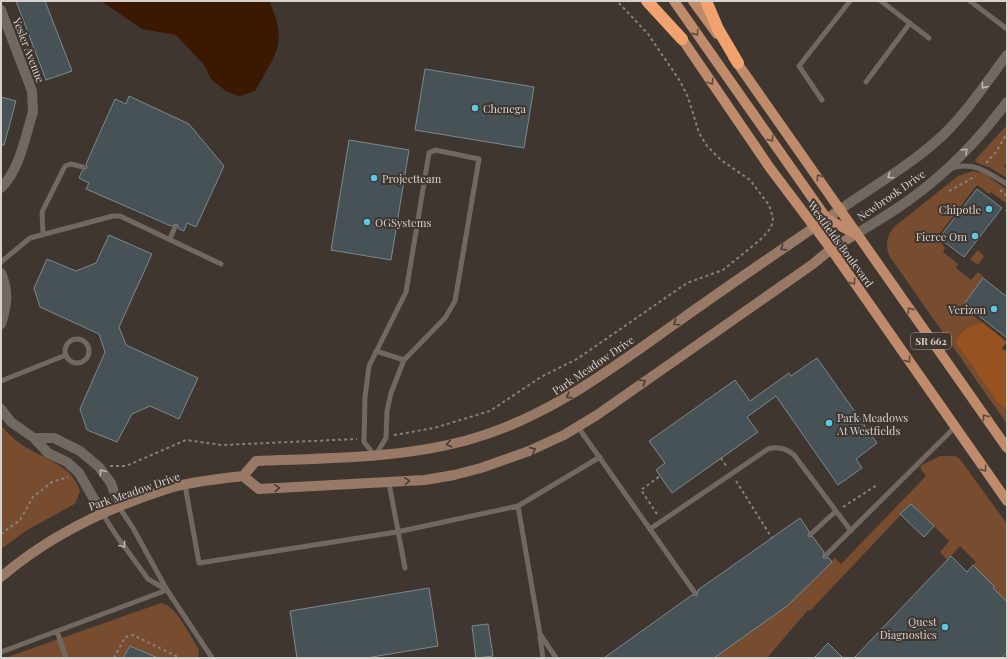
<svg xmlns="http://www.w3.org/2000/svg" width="1008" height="659" viewBox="0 0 1008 659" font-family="'Playfair Display',serif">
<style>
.green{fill:#784c2f}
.forest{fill:#975221}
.water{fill:#3b1800}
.building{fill:#465255;stroke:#7d898d}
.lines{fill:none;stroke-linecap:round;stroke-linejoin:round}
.path{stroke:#88807c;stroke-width:2;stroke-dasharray:3 3;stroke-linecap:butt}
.lane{stroke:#726862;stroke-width:5}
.street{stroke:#726862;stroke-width:10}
.secondary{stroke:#987966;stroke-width:10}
.primary{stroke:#bf8b6a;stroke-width:10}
.highway{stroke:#f2a26f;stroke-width:12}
.oneway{stroke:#5f4b3e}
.oneway2{stroke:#beb8b4}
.oneway3{stroke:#483d35}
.poi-dot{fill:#5bc8e6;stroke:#3f3630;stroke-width:1.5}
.labels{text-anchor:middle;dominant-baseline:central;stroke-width:4;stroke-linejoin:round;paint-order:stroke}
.shield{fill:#3f3630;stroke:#aaa39f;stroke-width:1}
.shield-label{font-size:10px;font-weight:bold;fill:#d8d2cf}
.street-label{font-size:11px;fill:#d8d2cf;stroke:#3f3630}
.poi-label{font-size:11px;fill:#d8d2cf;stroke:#3f3630;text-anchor:start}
</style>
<rect width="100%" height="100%" fill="#3f3630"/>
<path class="green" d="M1007,125V162L1004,166L1007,168V176L1005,177L991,168L977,163L975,160Z
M973,171L984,173L1007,190V204L991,192L989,194L977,185L937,237L945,248L943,252L958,264L956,268L971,280L978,272L984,277L961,307L982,322C968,326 961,330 955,342L997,402L1007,410V424L890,257C885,247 886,236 894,227L958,176Z
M978,250L984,256L978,265L970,259Z
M1,425C9,435 18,443 29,449C49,461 72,466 80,491L76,502L73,505L27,530L1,549Z
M940,456H955L960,459L1007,524V602L993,588L994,586L973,565L976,562L960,546L947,560L940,552L949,541L911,504L810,611L808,610L767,658H714L835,558L841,564L926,476L920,468L922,465Z
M161,603C176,605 191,637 199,650L198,658H158L130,646L123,658H5Z"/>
<path class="forest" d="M982,322L1007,342L1002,348L1007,352V410L997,402L955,342C961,330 968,326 982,322Z"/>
<path class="water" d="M101,1H269C289,44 275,54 255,91L239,96L227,92L211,79L204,65L176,35L142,29Z"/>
<path class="building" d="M16,1H45L72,71L46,80Z
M425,69L534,87L524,148L415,130Z
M129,96L189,124L224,166L196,227L187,223L184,231L179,229L177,224L171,226L86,189L89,183L79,178L82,171L87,168L86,164L115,99L126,104Z
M1,97L16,101L4,145H1Z
M349,140L409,150L391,260L331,250Z
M977,189L1002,208L964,257L939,238Z
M109,235L152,254L119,327L126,345L198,378L179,419L150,406L132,414L117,442L87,430L80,409L105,352L99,334L40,307L34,288L47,259L76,271L96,263Z
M983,278L1007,297V338L964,304Z
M817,358L877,443L856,459L862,468L838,485L776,396L747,417L758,432L672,493L656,470L665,463L649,441L735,380L750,401L789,373L791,376Z
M911,504L934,526L924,537L900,514Z
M800,518L809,531L808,536L813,537L824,552L823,558H829L832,562L787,606L714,658H604L692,595L697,596L698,590Z
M951,556L967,572L973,565L994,586L993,588L1007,602V652L1002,658H854Z
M429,588L438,646L366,658H297L290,611Z
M488,624L493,656L476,658L472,626Z
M828,643L843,658H814Z
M130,646L158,658H123Z"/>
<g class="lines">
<path class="path" d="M986,163L996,152L1007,133
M1000,190L1007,196
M949,191L976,176
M1006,211L1007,209
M394,435L434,428L490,411L541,377L577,359L687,283L723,270L760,240L771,228L773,218L769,205L750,180L721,160L707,146L699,133L688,97L680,81L648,34L617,1
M721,458L727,467
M110,466H126L186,440L222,445L357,439
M736,481L772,538
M843,507L877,485
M657,514L641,490L660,476
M1,534L20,520L33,497L52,482L68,477
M114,658L125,637L133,635L180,658"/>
<path class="lane" d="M881,1L929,38
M970,1L1007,29
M866,82L910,23
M822,100L799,66L850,1
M435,150L479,159L455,301L445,318L404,360L391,393L387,411L386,438L375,456L364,442L365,397L369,366L406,292L429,153Z
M952,168C975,161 988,173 1007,184
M43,235L42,212L65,166L71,164L83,167
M170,239L175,227
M1,262L30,238L113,216H120L221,264
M65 351a12 12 0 1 1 24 0a12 12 0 1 1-24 0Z
M376,351L404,360
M1,381L66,355
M578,427L695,593
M389,483L405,568
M185,485L199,563L397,532L518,506
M119,507L133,528L167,590L212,658
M102,513L116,535L148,579L167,590
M650,529L768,449C778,446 786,448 794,455L851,531
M811,534L836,511
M826,555L955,427
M57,631L66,658
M540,637L543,658
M1,652L167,590
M556,658L540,634L518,506L600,457"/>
<path class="street" d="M1,10L32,91L33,112C25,137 20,169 1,188
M841,209C875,185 912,164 942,136C967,112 986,83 1007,55
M856,234C875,222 895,211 913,197C949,171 980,138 1007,102
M1,273C9,291 7,306 1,324
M1,409L11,422L34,438L48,453L67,462L79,473L102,513
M34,438H54L80,451L99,467L111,483L119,507"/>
<path class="secondary" d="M243,476L259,489L425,480L454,475L481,468L529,451L564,435L597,415L813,264L831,249L856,234
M1,577C50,535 109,507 170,488C194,481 219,479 243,476L256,461C327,458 399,459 468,440C548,418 612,368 679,321C732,283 787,246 841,209"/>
<path class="primary" d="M674,1L827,219L856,234
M693,1L717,34
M678,33L770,168L831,249L1007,501
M733,57L1007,448"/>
<path class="highway" d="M647,1L682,39
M706,1L718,29L738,63"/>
</g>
<defs><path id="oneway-chevron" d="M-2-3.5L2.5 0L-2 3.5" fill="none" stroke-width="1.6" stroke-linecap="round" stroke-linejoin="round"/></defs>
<g class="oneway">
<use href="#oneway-chevron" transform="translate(696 33) rotate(55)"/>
<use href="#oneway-chevron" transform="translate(711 82) rotate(56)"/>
<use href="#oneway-chevron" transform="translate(771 139) rotate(55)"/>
<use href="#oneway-chevron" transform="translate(819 177) rotate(-125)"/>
<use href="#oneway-chevron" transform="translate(853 282) rotate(55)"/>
<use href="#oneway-chevron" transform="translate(910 310) rotate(-125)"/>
<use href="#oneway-chevron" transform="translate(908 360) rotate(55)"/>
<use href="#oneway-chevron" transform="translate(985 417) rotate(-125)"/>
<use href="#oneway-chevron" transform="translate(984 469) rotate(55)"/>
</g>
<g class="oneway2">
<use href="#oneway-chevron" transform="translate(984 86) rotate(127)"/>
<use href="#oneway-chevron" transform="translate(965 151) rotate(-45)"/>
<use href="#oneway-chevron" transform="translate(890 176) rotate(146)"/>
<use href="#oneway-chevron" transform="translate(102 472) rotate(-126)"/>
<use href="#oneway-chevron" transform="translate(123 545) rotate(53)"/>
</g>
<g class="oneway3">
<use href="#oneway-chevron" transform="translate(783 248) rotate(148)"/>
<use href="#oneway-chevron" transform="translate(676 323) rotate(145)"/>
<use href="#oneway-chevron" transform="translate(643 382) rotate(-35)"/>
<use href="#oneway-chevron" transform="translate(569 396) rotate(150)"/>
<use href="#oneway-chevron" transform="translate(449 444) rotate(168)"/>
<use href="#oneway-chevron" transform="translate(533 450) rotate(-24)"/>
<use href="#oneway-chevron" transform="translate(407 481) rotate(-4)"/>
<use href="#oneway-chevron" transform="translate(277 488) rotate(-3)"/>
</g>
<g class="poi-dot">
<circle cx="475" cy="108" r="4"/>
<circle cx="374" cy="178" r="4"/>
<circle cx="989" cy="209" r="4"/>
<circle cx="367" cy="222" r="4"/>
<circle cx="975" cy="236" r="4"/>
<circle cx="994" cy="309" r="4"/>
<circle cx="829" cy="423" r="4"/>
<circle cx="945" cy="627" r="4"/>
</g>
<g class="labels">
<rect class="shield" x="911" y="333" width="40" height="16" rx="3"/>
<g class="shield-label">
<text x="931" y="341">SR 662</text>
</g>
<g class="street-label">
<text transform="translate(29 50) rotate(69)">Yesler Avenue</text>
<text transform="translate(891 195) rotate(-35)">Newbrook Drive</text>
<text transform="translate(841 244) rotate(54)">Westfields Boulevard</text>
<text transform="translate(593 365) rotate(-34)">Park Meadow Drive</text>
<text transform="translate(134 491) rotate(-19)">Park Meadow Drive</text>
</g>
<g class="poi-label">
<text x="483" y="108">Chenega</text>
<text x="382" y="178">Projectteam</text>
<text x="981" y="209" text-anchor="end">Chipotle</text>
<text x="375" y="222">OGSystems</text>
<text x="967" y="236" text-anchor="end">Fierce Om</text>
<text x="986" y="309" text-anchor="end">Verizon</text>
<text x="837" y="417">Park Meadows<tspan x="837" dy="13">At Westfields</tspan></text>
<text x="937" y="621" text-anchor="end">Quest<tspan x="937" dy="13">Diagnostics</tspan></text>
</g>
</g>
<rect width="1008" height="659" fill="none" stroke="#d8d2cf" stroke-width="4"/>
</svg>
